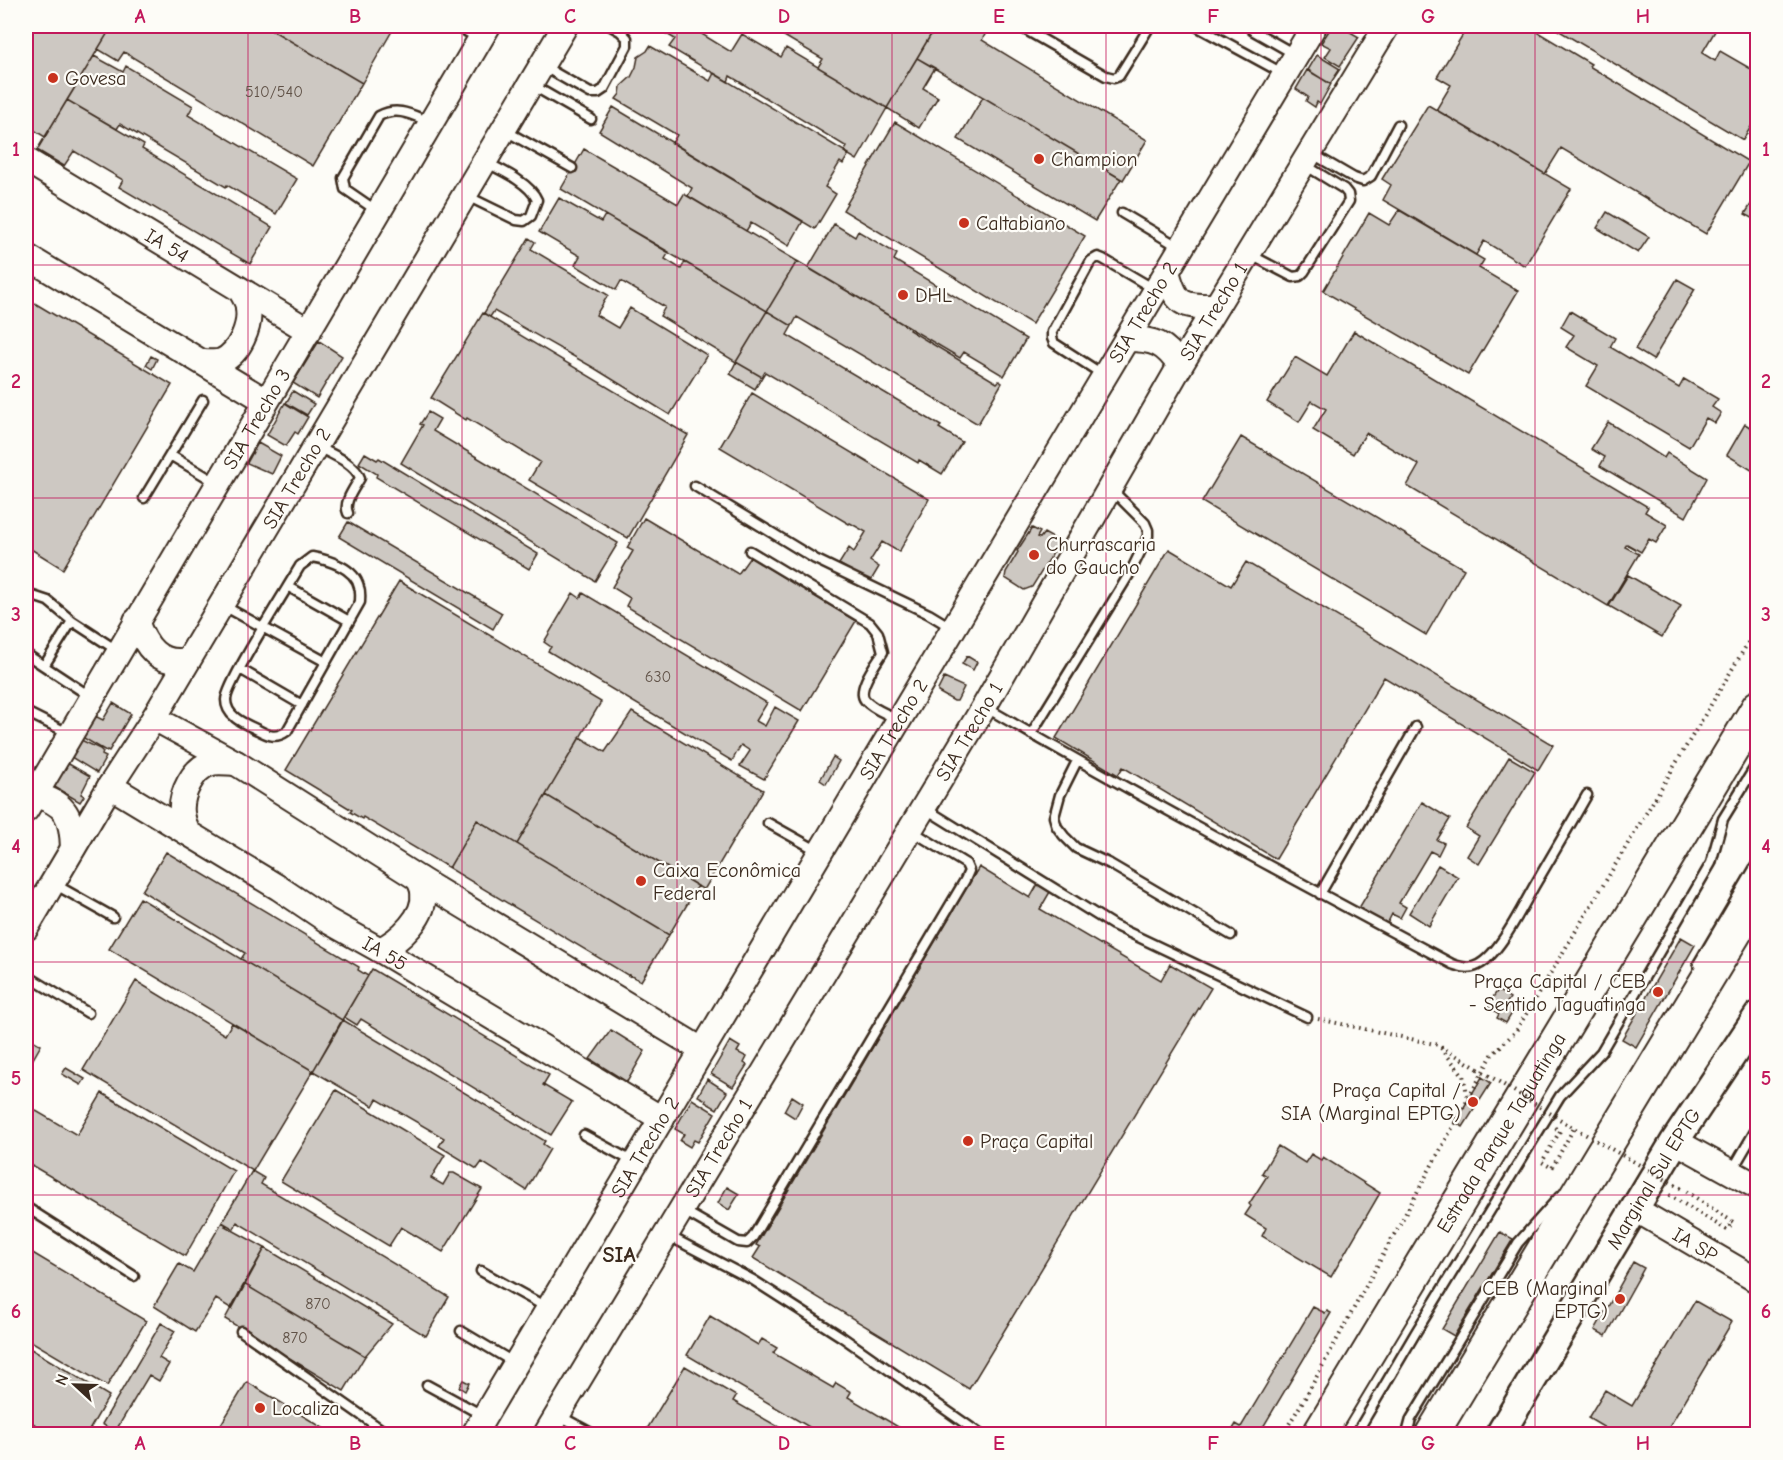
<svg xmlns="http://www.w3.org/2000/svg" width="1783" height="1460" viewBox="0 0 1783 1460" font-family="'Comic Neue',sans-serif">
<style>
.building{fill:#cdc8c2;stroke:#3b2a1e;stroke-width:1.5}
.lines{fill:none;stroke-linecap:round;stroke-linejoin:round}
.lane-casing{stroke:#3b2a1e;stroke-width:13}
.secondary-casing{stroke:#3b2a1e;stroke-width:28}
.primary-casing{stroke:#3b2a1e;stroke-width:32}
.highway-casing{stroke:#3b2a1e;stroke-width:36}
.path{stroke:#3b2a1e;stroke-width:4;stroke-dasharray:1.5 4.5;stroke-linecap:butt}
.lane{stroke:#fdfcf7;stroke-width:8}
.secondary{stroke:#fdfcf7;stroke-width:24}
.primary{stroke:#fdfcf7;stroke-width:27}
.highway{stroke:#fdfcf7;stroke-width:32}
.path-bridge{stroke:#3b2a1e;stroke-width:4;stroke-dasharray:1.5 4.5;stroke-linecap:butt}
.grid{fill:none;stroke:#c2185b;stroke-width:1.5;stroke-opacity:0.55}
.poi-dot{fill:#c8321e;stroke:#fdfcf7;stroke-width:2}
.labels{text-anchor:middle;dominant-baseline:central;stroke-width:4.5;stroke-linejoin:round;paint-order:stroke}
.number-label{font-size:16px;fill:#605247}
.poi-label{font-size:20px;fill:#3b2a1e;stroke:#fdfcf7;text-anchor:start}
.street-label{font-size:20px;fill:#3b2a1e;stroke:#fdfcf7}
.quarter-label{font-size:22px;font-weight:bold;fill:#3b2a1e;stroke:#fdfcf7}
.neatline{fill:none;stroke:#c2185b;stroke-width:2}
.grid-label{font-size:20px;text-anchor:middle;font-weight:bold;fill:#c2185b}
</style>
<rect width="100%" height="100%" fill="#fdfcf7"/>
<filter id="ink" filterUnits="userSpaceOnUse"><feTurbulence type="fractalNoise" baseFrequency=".0167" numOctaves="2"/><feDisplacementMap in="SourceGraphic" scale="12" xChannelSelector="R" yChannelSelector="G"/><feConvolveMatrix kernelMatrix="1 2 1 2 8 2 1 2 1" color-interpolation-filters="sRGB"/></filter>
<g filter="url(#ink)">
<path class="building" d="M26,26H112L45,137L26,125Z
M112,26H265L362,83L313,166L124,52L118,61L98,49Z
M265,26H384L392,31L362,83Z
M663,26H704L700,33L731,52L742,34L781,57L786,48L887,108L857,160L844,152L847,147L730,76L728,82L669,47L675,39L660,30Z
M767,26H936L887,108L818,67L823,59Z
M936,26H977L987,31L982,40L1147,140L1123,180L917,58Z
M1332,26H1340L1359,37L1340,66L1325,57L1331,48L1321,43Z
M1468,26H1528L1529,27L1591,64L1589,66L1749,162L1706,234L1561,148L1545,174L1436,110L1451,85L1437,77Z
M1551,26H1718L1702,53L1715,61L1720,51L1758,73V115L1743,140Z
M650,46L710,81L714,73L849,154L843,164L840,162L825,187L836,194L815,229L672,143L677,135L616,99L620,94L621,86L631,77L636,67L638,57L647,51Z
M1317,55L1340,69L1330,84L1308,70Z
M94,56L123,72L126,66L193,106L188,115L297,179L276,214L227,185L226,187L120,124L117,129L67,100Z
M917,58L935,68L923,88L938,97L919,128L887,108Z
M1307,70L1331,84L1320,104L1317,102L1315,107L1306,101L1308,97L1296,89Z
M983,97L1121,179L1095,221L958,139Z
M67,100L144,145L142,149L272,227L250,264L119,187L123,180L74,151L64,166L37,150Z
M1428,105L1571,189L1525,266L1484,241L1476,255L1383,200L1391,185L1382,179Z
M613,107L803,221L789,246L751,223L746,231L688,196L692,188L599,131Z
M895,122L1085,236L1032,324L843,210Z
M584,149L678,204L684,194L797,261L767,311L561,189Z
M1758,193V221L1745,214Z
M559,198L601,222L605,215L669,252L665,259L681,269L685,262L767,311L736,362L660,316L665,307L621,281L616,290L575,265L580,256L539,232Z
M1399,210L1484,260L1479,268L1518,291L1468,375L1323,291L1369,213L1389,225Z
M1607,212L1649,237L1638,253L1597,228Z
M834,224L855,237L858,231L897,254L894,260L1026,339L1004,376L964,352L960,358L808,268Z
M529,238L535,242L531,249L608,295L596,315L618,328L630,308L707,355L670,415L594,368L494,311L490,317L484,313Z
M797,261L910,328L909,330L997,383L999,381L1002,383L978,424L797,317L792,326L767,311Z
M1677,279L1695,289L1653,360L1635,349Z
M26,298L172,385L63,569L26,546Z
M767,311L792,326L787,335L941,426L939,428L962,442L942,474L919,460L918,463L765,372L762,377L736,362Z
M1570,311L1615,338L1610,347L1679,388L1684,379L1718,399L1712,407L1721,413L1715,423L1706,418L1689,447L1586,386L1598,366L1566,347L1574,335L1561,327Z
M483,313L688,435L628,538L529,480L540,462L467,418L466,420L431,398Z
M1354,331L1648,507L1645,512L1667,525L1656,543L1649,539L1641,552L1627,544L1625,547L1639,554L1608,606L1407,486L1419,465L1366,433L1353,454L1313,430L1326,409L1312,401L1299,422L1267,402L1295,357L1327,376Z
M319,341L342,356L317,398L293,383Z
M151,356L157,359L152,369L146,365Z
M736,362L762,377L755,389L730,374Z
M293,391L314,404L307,415L286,403Z
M752,393L929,499L899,552L882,542L870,561L879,567L870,582L839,564L849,548L854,552L866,532L850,523L849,524L720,447Z
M285,403L308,417L298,434L295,432L286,446L267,435Z
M428,412L440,419L433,431L500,471L499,472L618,543L595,581L401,463L423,425L420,424Z
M1608,422L1664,458L1667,453L1707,478L1686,517L1600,466L1605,457L1591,449Z
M1745,424L1758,432V474L1727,455Z
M1241,437L1464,569L1426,635L1202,502Z
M258,443L281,456L272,474L247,463Z
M365,453L377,460L379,458L538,554L529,569L376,477L377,474L359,463Z
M644,518L738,574L750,557L856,621L802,711L626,606L630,598L612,587L633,551L627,548Z
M348,522L502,613L493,629L339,537Z
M1032,528L1040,532L1037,537L1040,538L1044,533L1060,542L1032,587L1024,590L1005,578L1006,572L1018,552L1017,551Z
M1169,549L1231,586L1246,562L1553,745L1538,770L1384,677L1276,859L1123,767L1118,775L1056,738Z
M1628,575L1681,606L1662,637L1609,606Z
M399,581L601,702L517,844L477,820L449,868L363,817L362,819L350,812L352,810L286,770Z
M573,593L580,598L583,593L767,703L756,721L765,726L775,707L799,721L764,779L740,766L750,751L741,745L732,761L548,651L551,647L544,642Z
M967,656L977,662L973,670L962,664Z
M944,678L964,687L957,701H954L938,692V690Z
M113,703L131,714L109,751L107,750L106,751L82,737L95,716L103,720Z
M632,712L763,790L704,890L546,795L580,737L605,752Z
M79,739L100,749L103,752L102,755L106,757L97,773L71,757Z
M833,757L839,761L826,784L820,780Z
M1509,757L1535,772L1479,864L1467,856L1479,836L1466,828Z
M67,763L90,776L81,794L84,796L80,802L53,786Z
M546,795L698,886L669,935L517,844Z
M1422,802L1450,819L1437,840L1444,843L1438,855L1430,851L1399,903L1406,907L1400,918L1392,914L1387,924L1359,908Z
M477,820L669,935L641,981L629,975V976L449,868Z
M166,852L359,967L358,970L368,976L342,1020L241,959L245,953L142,891Z
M1438,865L1458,877L1429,926L1409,913Z
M979,867L1030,898L1038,884L1050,892L1040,909L1161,980L1170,964L1211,988L969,1389L753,1258L760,1247L756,1245Z
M140,898L342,1020L313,1071L109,949Z
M1681,937L1695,945L1636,1047L1622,1039Z
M372,969L549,1075L543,1085L572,1102L551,1135L361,1019L357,1025L344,1017Z
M136,981L225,1035L232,1023L313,1071L253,1171L83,1070Z
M1498,990L1510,998L1506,1004L1514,1010L1506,1023L1497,1018L1499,1014L1487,1006Z
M343,1020L545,1141L543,1144L550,1149L526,1190L482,1162L477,1169L439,1146L444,1138L377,1099L373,1106L313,1071Z
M611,1030L645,1051L627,1082L590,1059Z
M26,1036L41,1045L33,1059L26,1054Z
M730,1041L740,1047L737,1052L747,1057L744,1063L747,1065L733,1087L711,1074Z
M66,1068L85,1079L81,1085L62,1074Z
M1482,1077L1491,1083L1463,1127L1455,1122Z
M707,1079L727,1092L717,1109L705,1102L706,1100L698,1096Z
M336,1090L445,1155L431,1178L443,1185L450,1173H454L482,1189L443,1252L401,1227L389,1246L281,1181Z
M102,1093L234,1171L185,1256L26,1162V1105L77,1135Z
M792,1096L803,1103L795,1118L784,1111Z
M692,1099L715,1113L698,1142L694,1140L690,1147L680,1141L684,1134L675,1129Z
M1278,1146L1305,1163L1311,1154L1321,1160L1323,1157L1380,1193L1331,1277L1262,1236L1266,1228L1245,1215L1251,1206L1249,1204L1267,1176L1262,1173Z
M252,1171L264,1178L261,1184L449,1297L426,1336L237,1222L234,1229L222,1222Z
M727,1187L739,1194L729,1210L718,1203Z
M222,1222L226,1225L225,1226L265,1248L232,1309L216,1299L195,1332L154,1306L179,1264L193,1272Z
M1500,1232L1513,1239L1454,1336L1442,1329Z
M265,1248L392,1324L365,1356L244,1284Z
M26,1249L146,1321L107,1386L31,1341L28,1347L26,1345Z
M1633,1262L1644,1268L1606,1336L1595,1330Z
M244,1284L365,1356L344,1391L225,1319Z
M1695,1301L1732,1322L1665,1434H1615L1588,1418L1605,1390L1632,1406Z
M1313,1307L1325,1313L1327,1311L1331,1313L1259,1434H1230L1236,1424L1241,1427Z
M710,1316L758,1345L762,1339L777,1348L773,1353L833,1388L836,1383L851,1392L848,1397L910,1434H821L687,1355Z
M161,1323L175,1331L159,1358L169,1364L159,1381L149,1375L115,1432L102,1424Z
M26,1346L109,1396L87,1434H51L26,1419Z
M685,1366L736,1396L733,1401L791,1434H644Z
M463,1380L469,1383L465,1391L459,1387Z
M247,1382L333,1434H215Z"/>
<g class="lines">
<defs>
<path id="lane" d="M457,26L478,38
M651,26H652
M1019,26L1106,76L1114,78L1119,76L1150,26
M1196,26L1284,74
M1248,26L1252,30L1296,55
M543,66L590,93H598L604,89L627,46V38L620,31L611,26
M532,85L591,119
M504,130L572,168
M1311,153L1354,178L1363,181L1371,176L1398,125
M467,196L516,220L524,221L531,216L537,200C530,183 501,170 485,162
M377,211L345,189L343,178L379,116C398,106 412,115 430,122
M1122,213L1179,247
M1249,254L1293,277L1300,276L1304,272L1349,201L1348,194L1344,189L1305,165
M1102,374L1054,343L1052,338V332L1091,261L1098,257L1103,259L1154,289
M203,400L170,455L217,483
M318,447C331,454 355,463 360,478C354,489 343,502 348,513
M695,486L815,559L929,614L952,628
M144,498L170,455
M750,551L870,623L878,633L883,652C877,662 856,689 865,700C872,709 888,714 898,720
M312,557C329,560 355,568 359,587C361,592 360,597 360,602L287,731C276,739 269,736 258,730C245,724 226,717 226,700C226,684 288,587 300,566Z
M289,587L349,621
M26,599L30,595L48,601L72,621
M224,606L326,662
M26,654L44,666
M240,669L302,705
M91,697L44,666L72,621L118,651
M985,707C1138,796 1295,880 1452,964C1461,967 1469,970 1478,965C1500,954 1523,905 1536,883C1553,854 1570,825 1587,795
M26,712L68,733
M1031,734L1130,573L1148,536V530L1145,523L1112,490
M1077,761L1060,795L1054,817L1057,827L1064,836L1076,848L1110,864L1231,935
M926,809L1113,925L1307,1017
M768,823L820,852
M56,885L113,917
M1320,894L1416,727
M1698,964L1758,862
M26,975L88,1013
M584,1135L632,1161
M1733,1169L1758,1126
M26,1207L134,1276
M684,1211L738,1242L747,1243L753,1237L965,880L969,871L966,864L912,831
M669,1236L753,1280L842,1337L980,1434
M481,1271L546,1307
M241,1331L388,1434
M461,1331L513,1362
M427,1385L482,1415
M558,1415L593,1434
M1356,1434L1416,1332L1560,1096L1601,1052L1711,863L1723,819L1758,762
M1407,1434L1411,1419L1518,1243L1560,1196"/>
<g id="secondary">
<path id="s1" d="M26,160L309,331"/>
<path d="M26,256L266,401"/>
<path d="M1167,271C1176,305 1182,307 1216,306"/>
<path d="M1127,339C1154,339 1165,343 1180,366"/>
<path d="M203,362C209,362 217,363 222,361C239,353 251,327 248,308C248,303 244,296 241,291"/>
<path d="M136,621C145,646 158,666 188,660"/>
<path d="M154,718L236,763L419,879L702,1050"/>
<path id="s2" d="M110,786L279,888L328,921L380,950L662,1119"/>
<path d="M35,795C67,803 72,818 73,848"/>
<path id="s3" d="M26,810L488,26"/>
<path d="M187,832C185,826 183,820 182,813C180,795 193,767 212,763C219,761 228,763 236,763"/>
<path id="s4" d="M26,928L110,786L154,718L565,26"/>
<path d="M380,950C399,941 427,916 423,892C423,888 420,883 419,879"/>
<path d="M1675,1141L1758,1187"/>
<path id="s5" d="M1635,1209L1758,1281"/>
<path id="s6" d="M474,1434L953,629L1314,26"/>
<path id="s7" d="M546,1434L984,707L1180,366L1387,26"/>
</g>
<g id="primary">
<path id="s8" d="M1500,1434L1675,1141L1758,1016"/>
</g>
<g id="highway">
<path id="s9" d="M1319,1434L1758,707"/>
<path d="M1432,1434L1758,895"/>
</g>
</defs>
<use href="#lane" class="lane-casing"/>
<use href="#secondary" class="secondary-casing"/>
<use href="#primary" class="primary-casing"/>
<use href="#highway" class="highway-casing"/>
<path class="path" d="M1318,1019L1439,1045L1478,1069
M1441,1048L1463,1075L1468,1098
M1555,1128L1560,1131L1542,1162L1552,1168L1574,1128
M1669,1195L1727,1230L1733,1222L1684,1190
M1283,1434L1305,1398L1492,1055L1516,1031L1758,626"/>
<use href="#lane" class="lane"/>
<use href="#secondary" class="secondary"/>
<use href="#primary" class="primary"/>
<use href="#highway" class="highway"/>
<path class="path-bridge" d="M1478,1069L1574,1128L1684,1190"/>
</g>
</g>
<path class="grid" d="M248,26V1434M462,26V1434M677,26V1434M892,26V1434M1106,26V1434M1321,26V1434M1535,26V1434M26,265H1758M26,498H1758M26,730H1758M26,962H1758M26,1195H1758"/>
<g class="poi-dot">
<circle cx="53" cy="78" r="6"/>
<circle cx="1039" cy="159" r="6"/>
<circle cx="964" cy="223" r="6"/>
<circle cx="903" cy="295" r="6"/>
<circle cx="1034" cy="555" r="6"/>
<circle cx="641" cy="881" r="6"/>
<circle cx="1658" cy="992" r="6"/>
<circle cx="1473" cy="1102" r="6"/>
<circle cx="968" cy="1141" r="6"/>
<circle cx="1620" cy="1299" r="6"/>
<circle cx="260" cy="1408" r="6"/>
</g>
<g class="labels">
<g class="number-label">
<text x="274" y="92">510/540</text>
<text x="658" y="677">630</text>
<text x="318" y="1304">870</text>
<text x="295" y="1338">870</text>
</g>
<g class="poi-label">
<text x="65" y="78">Govesa</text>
<text x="1051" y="159">Champion</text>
<text x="976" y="223">Caltabiano</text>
<text x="915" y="295">DHL</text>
<text x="1046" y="544">Churrascaria<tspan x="1046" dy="23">do Gaucho</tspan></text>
<text x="653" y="870">Caixa Econômica<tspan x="653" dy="23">Federal</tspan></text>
<text x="1646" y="981" text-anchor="end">Praça Capital / CEB<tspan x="1646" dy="23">- Sentido Taguatinga</tspan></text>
<text x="1461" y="1090" text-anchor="end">Praça Capital /<tspan x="1461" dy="23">SIA (Marginal EPTG)</tspan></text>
<text x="980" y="1141">Praça Capital</text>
<text x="1608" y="1288" text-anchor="end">CEB (Marginal<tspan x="1608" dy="23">EPTG)</tspan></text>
<text x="272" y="1408">Localiza</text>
</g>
<g class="street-label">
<text stroke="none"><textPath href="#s1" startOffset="165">IA 54</textPath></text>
<text stroke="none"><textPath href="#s7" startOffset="1306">SIA Trecho 1</textPath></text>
<text stroke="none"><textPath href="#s6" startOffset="1306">SIA Trecho 2</textPath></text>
<text stroke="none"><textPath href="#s3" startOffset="454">SIA Trecho 3</textPath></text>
<text stroke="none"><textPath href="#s4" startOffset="525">SIA Trecho 2</textPath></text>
<text stroke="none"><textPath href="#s6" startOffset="820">SIA Trecho 2</textPath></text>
<text stroke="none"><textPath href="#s7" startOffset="820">SIA Trecho 1</textPath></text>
<text stroke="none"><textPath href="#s2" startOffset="322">IA 55</textPath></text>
<text stroke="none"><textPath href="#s9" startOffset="352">Estrada Parque Taguatinga</textPath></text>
<text stroke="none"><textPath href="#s6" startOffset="334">SIA Trecho 2</textPath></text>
<text stroke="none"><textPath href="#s7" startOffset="334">SIA Trecho 1</textPath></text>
<text stroke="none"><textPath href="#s8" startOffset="298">Marginal Sul EPTG</textPath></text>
<text stroke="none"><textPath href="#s5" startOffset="70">IA SP</textPath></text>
</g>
<g class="quarter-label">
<text x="619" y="1255">SIA</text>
</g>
</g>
<rect width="1783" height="1460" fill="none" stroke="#fdfcf7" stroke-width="66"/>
<g transform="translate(75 1385) rotate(292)" stroke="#fdfcf7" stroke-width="4.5" paint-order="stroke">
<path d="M0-4.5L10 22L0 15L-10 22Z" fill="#3b2a1e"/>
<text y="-9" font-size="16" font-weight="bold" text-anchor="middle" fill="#3b2a1e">N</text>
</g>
<rect x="33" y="33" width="1717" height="1394" class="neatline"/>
<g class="grid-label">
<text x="140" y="23">A</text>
<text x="355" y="23">B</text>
<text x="570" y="23">C</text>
<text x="784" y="23">D</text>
<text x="999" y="23">E</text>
<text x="1213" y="23">F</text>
<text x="1428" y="23">G</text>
<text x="1643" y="23">H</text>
<text x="16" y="156">1</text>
<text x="1766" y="156">1</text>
<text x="16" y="388">2</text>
<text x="1766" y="388">2</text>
<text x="16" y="621">3</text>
<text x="1766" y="621">3</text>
<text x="16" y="853">4</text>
<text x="1766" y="853">4</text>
<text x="16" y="1085">5</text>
<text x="1766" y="1085">5</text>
<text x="16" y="1318">6</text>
<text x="1766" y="1318">6</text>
<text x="140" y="1450">A</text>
<text x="355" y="1450">B</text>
<text x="570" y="1450">C</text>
<text x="784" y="1450">D</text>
<text x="999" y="1450">E</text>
<text x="1213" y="1450">F</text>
<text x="1428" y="1450">G</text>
<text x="1643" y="1450">H</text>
</g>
</svg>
